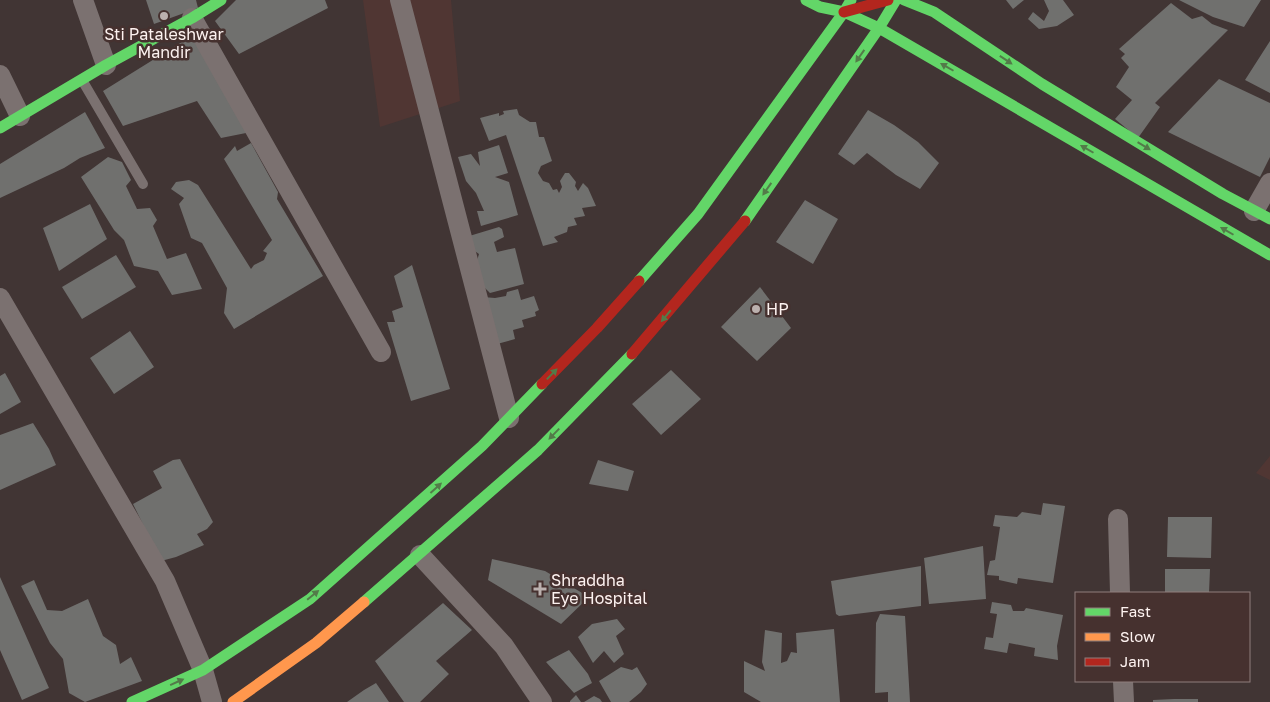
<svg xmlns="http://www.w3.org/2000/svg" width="1270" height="702" viewBox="0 0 1270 702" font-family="'Golos Text',sans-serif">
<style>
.built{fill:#503633}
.building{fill:#70706e}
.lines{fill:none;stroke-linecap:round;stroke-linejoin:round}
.lane{stroke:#7b7170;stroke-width:10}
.street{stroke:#7b7170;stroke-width:20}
.fast{stroke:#63d668;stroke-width:11}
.slow{stroke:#ff974d;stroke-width:11}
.jam{stroke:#b3261e;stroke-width:11}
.oneway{fill:#537b49}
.poi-dot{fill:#bbb0ae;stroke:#46312f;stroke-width:2}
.labels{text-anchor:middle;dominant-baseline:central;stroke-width:5;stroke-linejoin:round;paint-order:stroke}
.poi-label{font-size:16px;fill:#fdf2f0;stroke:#46312f;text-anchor:start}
</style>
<rect width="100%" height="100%" fill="#413534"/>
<path class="built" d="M363,0H451L460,101L380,127Z
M1270,456V480L1256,473Z"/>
<path class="building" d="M146,0H196L198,8L154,24Z
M236,0H325L328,8L239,54L215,21Z
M1006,0H1024L1013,9Z
M1044,0H1063L1074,15L1057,26L1039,29L1028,19L1033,12L1044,21L1049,11Z
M1179,0H1261L1244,27L1213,17Z
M1171,3L1192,19L1202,16L1212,24L1228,30L1155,103L1160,107L1138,138L1115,119L1132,100L1116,87L1129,67L1121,58L1125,54L1119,49Z
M193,35L251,132L221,138L197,101L123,126L103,91Z
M1270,41V93L1245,80Z
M1219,79L1270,103V157L1260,177L1168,132Z
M517,109L519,115L530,122H536L539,137H544L552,161L541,166L538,173L543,181L549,183L553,190L557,189L559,193L562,187L560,181L565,173H569L576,182L575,186L578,191L583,183L588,188L596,206L582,208L585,216L574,218L577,225L568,227L567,232L554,237L558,242L543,246L506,135L489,141L480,118L499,113V116L504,114L503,111Z
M868,110L894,125L918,142L939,163L920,189L896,175L867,153L854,165L838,154Z
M85,112L105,148L80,158L64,168L0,198V164Z
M251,143L278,192L277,199L323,276L234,329L224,313L227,288L202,243L191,238L179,204L184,198L171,189L176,182L189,180L198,185L251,269L254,265L264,260L267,253L263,251L272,240L224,159L235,146L237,151Z
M499,145L508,173L495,177L509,182L518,215L481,226L477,211H484L476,193L466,181L458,157L471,154L480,166L478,152Z
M108,157L122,162L131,180L126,186L137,209L150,208L157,220L153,226L167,259L186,253L202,289L172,295L158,271L134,266L124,240L114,230L81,177Z
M805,200L838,219L813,264L776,242Z
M90,204L107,239L59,271L43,228Z
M499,227L502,229L504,237L494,242L497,252L515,248L524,284L490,293L481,284L476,264L479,254L469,247L466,237Z
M116,255L136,287L82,319L62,287Z
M412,265L450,389L411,401L387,322H395L392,311L403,307L394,276Z
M760,287L791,328L757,361L721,327Z
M518,289L521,300L534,296L539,310L535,312L536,316L522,320L524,327L513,330L515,339L497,344L483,297L495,298L506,296L507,292Z
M130,331L154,367L114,394L90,358Z
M671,370L701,399L661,435L632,404Z
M5,373L21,402L0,414V376Z
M33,423L49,449L56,465L0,490V435Z
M180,459L213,522L207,529L197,534L204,545L176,557L161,561L133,504L162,488L153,471L173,460Z
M598,460L634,471L628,491L589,484Z
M1043,503L1065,506L1053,583L1018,578L1017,584L999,580V576L987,575L990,561L995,560L1000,527L993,526L995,515L1017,517L1022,512L1041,515Z
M1168,517H1212L1211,558L1167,557Z
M983,546L986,599L929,604L924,558Z
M492,559L545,571L589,597L561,624L488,580Z
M921,566V606L839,616L836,614L831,581Z
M1165,569H1210L1209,593H1165Z
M0,577L49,688L22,700L0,650Z
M34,580L47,610L62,611L88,599L103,636L116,645L120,664L131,657L142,681L85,702L69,693L63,659L50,643L21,586Z
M992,602L1011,605L1013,611H1024L1026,608L1063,615L1057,646L1058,660L1034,656L1035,648L1009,643L1007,653L984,649L986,637L993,638L997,614L990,613Z
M443,603L472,630L436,661L449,674L420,702H404L375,661Z
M880,614L905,616L910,702H888V692L875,693L876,623Z
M617,619L625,629L616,636L624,654L614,663L604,651L593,663L578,637L592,624Z
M834,629L840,702H761L744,692V661L765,671L762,662L765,630L782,633L781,663L787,661L791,652L797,653L796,633Z
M569,650L588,674L592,683L574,693L546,662Z
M621,667L632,670L637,667L647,684L641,692L629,702H611L599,681Z
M376,683L389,702H347L364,690Z
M576,695L581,702H570V701Z
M594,696L600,699L602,702H584Z
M1174,699H1198V702H1153V700Z"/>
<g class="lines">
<path class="lane" d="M82,80L143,184"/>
<path class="street" d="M83,0L106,65
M400,0L509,418
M192,18L381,352
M0,75L20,116
M1254,211L1270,183
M0,298L165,581L203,670L212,702
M1118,519L1120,593
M420,555L504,646L542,702
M1123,681L1124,702"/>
<path class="fast" d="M806,0L820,7L844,12L879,28L1270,255
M904,0L934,12L1042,84L1223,194L1270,219
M0,128L106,65L192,18L221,0
M745,221L879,28L896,0
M639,281L698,214L844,12L851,0
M364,602L538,450L632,354
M132,702L203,670L310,599L482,446L542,384"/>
<path class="slow" d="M233,702L316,643L364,602"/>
<path class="jam" d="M844,12L888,0
M632,354L745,221
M542,384L597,328L639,281"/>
</g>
<defs><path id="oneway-solid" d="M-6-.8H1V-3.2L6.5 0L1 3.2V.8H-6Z" transform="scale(1.25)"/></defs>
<g class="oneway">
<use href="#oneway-solid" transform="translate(860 56) rotate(125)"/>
<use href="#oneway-solid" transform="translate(1006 60) rotate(34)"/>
<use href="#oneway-solid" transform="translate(947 67) rotate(-150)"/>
<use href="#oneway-solid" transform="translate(1144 146) rotate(31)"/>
<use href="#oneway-solid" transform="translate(1087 149) rotate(-150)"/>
<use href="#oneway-solid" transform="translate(767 189) rotate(125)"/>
<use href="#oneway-solid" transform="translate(1227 231) rotate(-150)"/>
<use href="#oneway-solid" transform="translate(666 316) rotate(130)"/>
<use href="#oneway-solid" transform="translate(552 374) rotate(-46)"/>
<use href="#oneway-solid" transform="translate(554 434) rotate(134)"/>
<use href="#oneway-solid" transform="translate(436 488) rotate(-42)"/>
<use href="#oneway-solid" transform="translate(313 595) rotate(-39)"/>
<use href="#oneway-solid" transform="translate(177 682) rotate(-24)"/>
</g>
<g class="poi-dot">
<circle cx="164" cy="16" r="5"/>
<circle cx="756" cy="309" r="5"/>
<path d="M537.5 581.5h5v5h5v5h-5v5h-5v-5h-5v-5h5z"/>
</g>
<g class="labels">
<g class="poi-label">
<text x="164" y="34" text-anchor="middle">Sti Pataleshwar<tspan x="164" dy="18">Mandir</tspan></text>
<text x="766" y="309">HP</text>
<text x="551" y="580">Shraddha<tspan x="551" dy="18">Eye Hospital</tspan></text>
</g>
</g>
<rect x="1075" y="592" width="175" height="90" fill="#46312f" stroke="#8f7e7c"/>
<rect x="1085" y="608" width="25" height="8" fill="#63d668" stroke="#8f7e7c"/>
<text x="1120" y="617" font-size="15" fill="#fdf2f0">Fast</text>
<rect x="1085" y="633" width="25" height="8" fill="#ff974d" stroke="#8f7e7c"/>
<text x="1120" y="642" font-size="15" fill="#fdf2f0">Slow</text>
<rect x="1085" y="658" width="25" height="8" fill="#b3261e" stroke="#8f7e7c"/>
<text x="1120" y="667" font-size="15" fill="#fdf2f0">Jam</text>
</svg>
